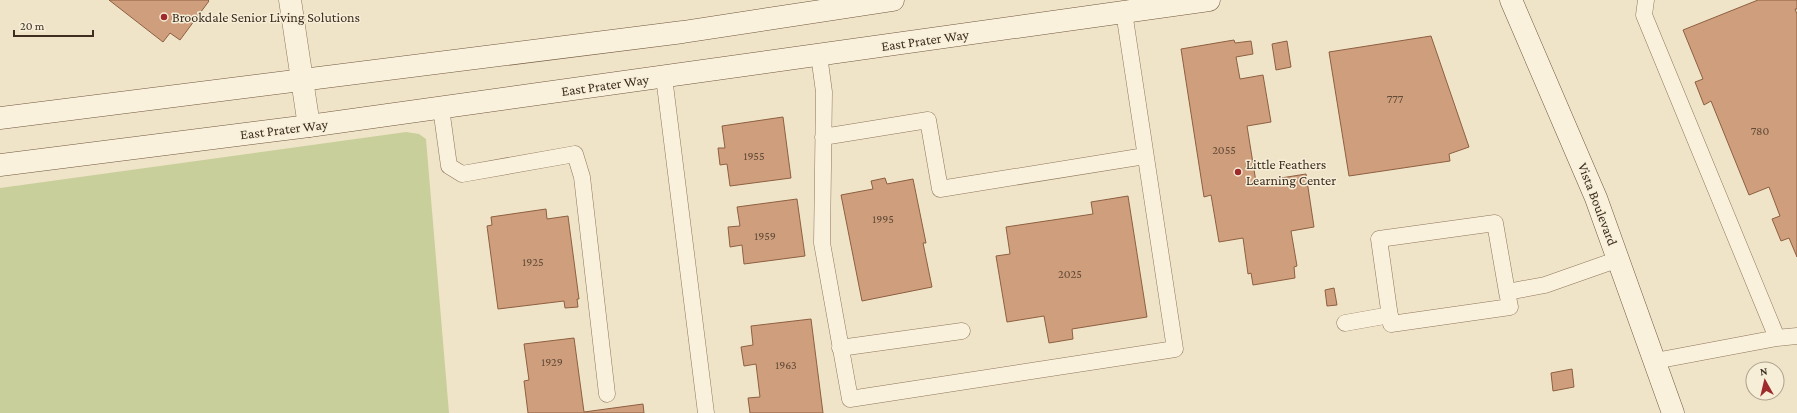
<svg xmlns="http://www.w3.org/2000/svg" width="1797" height="413" viewBox="0 0 1797 413" font-family="'Crimson Pro',serif">
<style>
.green{fill:#c9cf9b}
.building{fill:#cf9f7d;stroke:#8d5f41}
.lines{fill:none;stroke-linecap:round;stroke-linejoin:round}
.lane-casing{stroke:#8d765c;stroke-width:17}
.street-casing{stroke:#8d765c;stroke-width:23}
.secondary-casing{stroke:#6f573f;stroke-width:23}
.lane{stroke:#faf1dc;stroke-width:16}
.street{stroke:#faf1dc;stroke-width:22}
.secondary{stroke:#faf1dc;stroke-width:22}
.poi-dot{fill:#9e2a2b;stroke:#f7eed8;stroke-width:1.5}
.labels{text-anchor:middle;dominant-baseline:central;stroke-width:3;stroke-linejoin:round;paint-order:stroke}
.number-label{font-size:12px;fill:#624a37}
.poi-label{font-size:14px;fill:#3d2e20;stroke:#f7eed8;text-anchor:start}
.street-label{font-size:14px;fill:#3d2e20;stroke:#f7eed8}
</style>
<rect width="100%" height="100%" fill="#f0e4c8"/>
<path class="green" d="M406,132L419,134L426,139L449,413H0V188Z"/>
<path class="building" d="M109,0H208L209,1L180,40L170,33L163,42Z
M1758,0H1797V9H1795L1797,14V257L1789,238L1781,241L1772,219L1780,216L1769,187L1749,195L1711,101L1704,105L1695,82L1703,79L1683,30Z
M1431,36L1469,147L1449,154L1450,161L1349,176L1329,52Z
M1234,40L1235,43L1251,41L1253,54L1236,57L1240,79L1263,75L1271,122L1247,126L1256,182L1306,174L1314,227L1291,231L1297,266L1294,267L1295,278L1253,285L1251,273L1248,274L1243,238L1219,242L1211,195L1204,197L1181,49Z
M1287,41L1291,67L1276,70L1272,44Z
M783,117L791,178L730,186L727,164L720,165L718,148H725L722,126Z
M885,178L887,184L913,179L926,243H923L932,287L862,301L841,195L873,189L871,181Z
M1128,196L1147,317L1072,329L1073,339L1049,343L1044,316L1007,322L996,256L1010,254L1006,227L1093,214L1091,202Z
M797,199L805,256L744,264L742,245L730,247L728,227L740,226L737,207Z
M546,209L547,219L568,216L579,299H577L578,307L565,308L564,301L498,309L487,226L492,225L491,217Z
M1334,288L1337,305L1327,306L1325,290Z
M811,319L823,413H750L748,398L760,397L756,364L744,366L741,347L753,345L751,326Z
M574,338L584,412L643,404L644,413H528L524,381L529,380L524,344Z
M1572,369L1574,387L1553,391L1551,373Z"/>
<g class="lines">
<defs>
<path id="lane" d="M1646,0L1644,15L1777,338
M819,55L824,92L822,243L850,399L1175,349L1124,12
M664,77L706,413
M441,108L449,166L462,174L575,154L582,177L607,394
M823,137L928,120L940,189L1145,156
M1507,292L1510,307L1391,324L1379,239L1495,223L1507,292L1545,285L1619,259
M1345,323L1390,315
M840,348L962,331
M1655,361L1777,338L1797,336"/>
<path id="street" d="M290,0L309,126"/>
<path id="secondary" d="M1511,0L1596,198L1673,413
M0,118L683,32L893,0
M0,165L309,126L1209,0"/>
</defs>
<use href="#lane" class="lane-casing"/>
<use href="#street" class="street-casing"/>
<use href="#secondary" class="secondary-casing"/>
<use href="#lane" class="lane"/>
<use href="#street" class="street"/>
<use href="#secondary" class="secondary"/>
</g>
<g class="poi-dot">
<circle cx="164" cy="17" r="4"/>
<circle cx="1238" cy="172" r="4"/>
</g>
<g class="labels">
<g class="number-label">
<text x="1395" y="99">777</text>
<text x="1760" y="131">780</text>
<text x="1224" y="150">2055</text>
<text x="754" y="156">1955</text>
<text x="883" y="219">1995</text>
<text x="765" y="236">1959</text>
<text x="533" y="262">1925</text>
<text x="1070" y="274">2025</text>
<text x="552" y="362">1929</text>
<text x="786" y="365">1963</text>
</g>
<g class="poi-label">
<text x="172" y="17">Brookdale Senior Living Solutions</text>
<text x="1246" y="164">Little Feathers<tspan x="1246" dy="16">Learning Center</tspan></text>
</g>
<g class="street-label">
<text transform="translate(925 40) rotate(-8)">East Prater Way</text>
<text transform="translate(605 85) rotate(-8)">East Prater Way</text>
<text transform="translate(284 129) rotate(-7)">East Prater Way</text>
<text transform="translate(1598 204) rotate(69)">Vista Boulevard</text>
</g>
</g>
<g transform="translate(1765 381) rotate(352)"><circle r="19" fill="#f7eed8" stroke="#ada18e"/>
<path d="M0-3L7 15L0 10L-7 15Z" fill="#9e2a2b"/>
<text y="-6" font-size="11" font-weight="bold" text-anchor="middle" fill="#3d2e20">N</text>
</g>
<path d="M14 30v6h79v-6" fill="none" stroke="#3d2e20" stroke-width="2"/>
<text x="20" y="30" font-size="12" fill="#3d2e20" stroke="#f7eed8" stroke-width="3" paint-order="stroke">20 m</text>
</svg>
